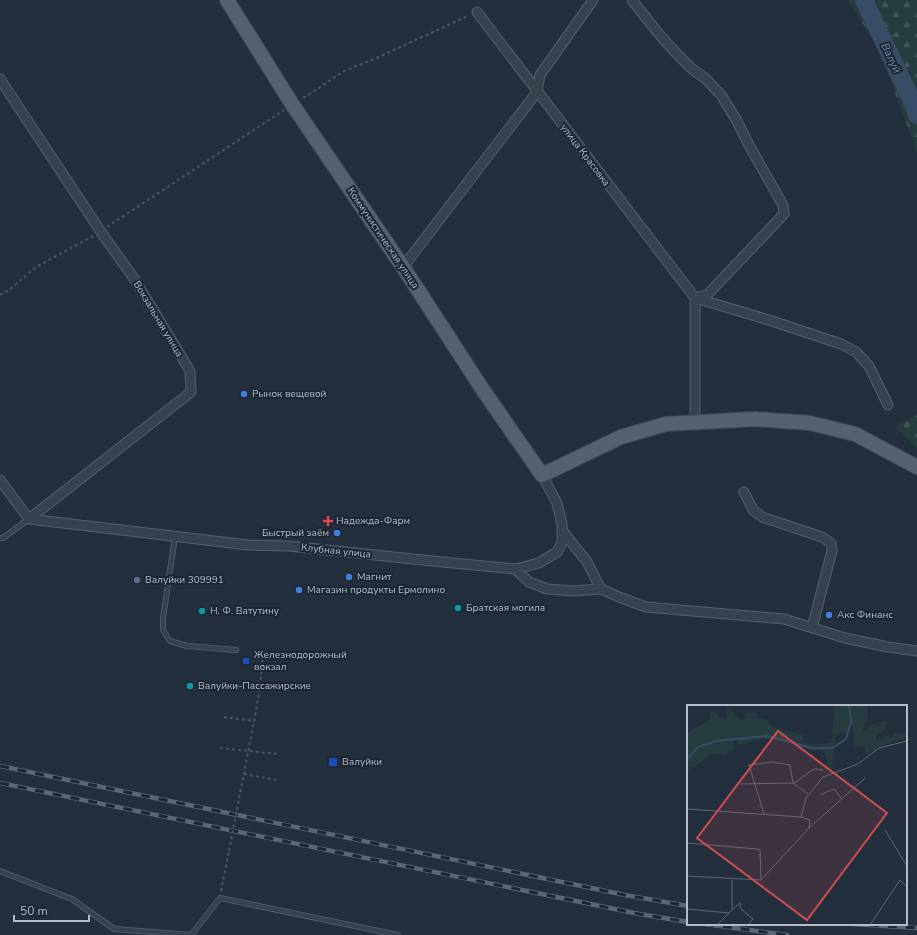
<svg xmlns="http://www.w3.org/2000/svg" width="917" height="935" viewBox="0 0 917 935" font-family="'Nunito Sans',sans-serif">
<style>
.forest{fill:url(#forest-firs)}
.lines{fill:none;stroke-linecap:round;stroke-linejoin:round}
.river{stroke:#394c67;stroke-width:18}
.service-casing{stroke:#565f6c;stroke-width:6}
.minor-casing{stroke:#565f6c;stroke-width:11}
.primary-casing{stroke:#414a57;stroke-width:16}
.path{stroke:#44595c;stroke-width:2;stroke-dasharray:3 3;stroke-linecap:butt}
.service{stroke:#38414e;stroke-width:4.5}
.minor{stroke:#38414e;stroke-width:9}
.primary{stroke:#56606e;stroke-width:14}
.rail-casing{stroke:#5a6575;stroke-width:4.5}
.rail{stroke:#1d2633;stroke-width:3;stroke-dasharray:9;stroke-linecap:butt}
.path-bridge{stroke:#44595c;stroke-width:2;stroke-dasharray:3 3;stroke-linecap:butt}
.shop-dot{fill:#3f7fe0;stroke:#1d2633;stroke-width:1.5}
.health-dot{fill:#e0444e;stroke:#1d2633;stroke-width:1.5}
.service-dot{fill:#5c6f8a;stroke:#1d2633;stroke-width:1.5}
.culture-dot{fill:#0f9aa8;stroke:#1d2633;stroke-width:1.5}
.transit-dot{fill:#1a4fb4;stroke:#1d2633;stroke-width:1.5}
.labels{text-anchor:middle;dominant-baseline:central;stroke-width:4;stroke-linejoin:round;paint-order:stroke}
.street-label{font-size:10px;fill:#b4bcc9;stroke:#1d2633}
.poi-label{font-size:10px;fill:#b4bcc9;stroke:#1d2633;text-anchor:start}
.water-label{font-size:11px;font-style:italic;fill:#7c92b1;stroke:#1d2633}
.inset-river{fill:none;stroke:#394c67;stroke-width:2}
.inset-road{fill:none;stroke:#5e6776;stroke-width:1}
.view{fill:#ce4d50;fill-opacity:0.15;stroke:#ce4d50;stroke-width:2}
.inset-edge{fill:none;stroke:#b4bcc9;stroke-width:2}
</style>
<defs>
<pattern id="forest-firs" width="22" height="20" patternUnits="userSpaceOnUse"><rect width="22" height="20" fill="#263c3f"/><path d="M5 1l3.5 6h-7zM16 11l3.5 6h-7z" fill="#435659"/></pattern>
</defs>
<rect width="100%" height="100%" fill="#242f3e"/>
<path class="forest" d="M847,0H917V153L915,146L877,45Z
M917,415V448L895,427Z"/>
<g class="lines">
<path class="river" d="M864,0L913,103L917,115"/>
<defs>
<path id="service" d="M175,537L163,618V630L170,641L187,646L236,650
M0,538H3L29,519
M0,871L72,899L114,929L191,935L220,898L398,935"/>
<path id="minor" d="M632,0L658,33L676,53L691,68L706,79L721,95L737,121L750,147L783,205L784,214L707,295L695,298
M477,12L695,298
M0,79L101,232L135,280L172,341L190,371L191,392L29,519
M403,267L537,92L540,75L593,0
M695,298L772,321L841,344L856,352L869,366L888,405
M695,298V423
M0,480L29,519
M744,492L753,510L762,517L822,537L831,543L832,551L812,628
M29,519L248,545L289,546L432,561L515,569L539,563L557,552L562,543V524L557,503L542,475
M562,530L587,562L601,589
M515,569L529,582L547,589L573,591L601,589L619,597L646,607L784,619L845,638L888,647L917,651"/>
<path id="primary" d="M227,0L292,104L403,267L483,390L542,475L621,437L666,424L755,419L810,423L855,434L917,467"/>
</defs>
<use href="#service" class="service-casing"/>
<use href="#minor" class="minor-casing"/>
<use href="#primary" class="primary-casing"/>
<path class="path" d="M303,98L316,90L344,71L372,60L468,16
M107,227L284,110
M0,295L9,290L36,267L93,236
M224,717L254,721L260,688L263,652
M220,748L278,754
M244,774L276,780
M221,891L229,851"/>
<use href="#service" class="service"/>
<use href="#minor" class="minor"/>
<use href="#primary" class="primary"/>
<defs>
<path id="rail" d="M0,766L625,895L688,906
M0,783L639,914L688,922
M705,924L787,935
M852,924L917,928"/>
</defs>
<use href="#rail" class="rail-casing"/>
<use href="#rail" class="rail"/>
<path class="path-bridge" d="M229,851L254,721"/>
</g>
<g class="shop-dot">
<circle cx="244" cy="394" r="4"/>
<circle cx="337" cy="533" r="4"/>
<circle cx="349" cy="577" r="4"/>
<circle cx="299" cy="590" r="4"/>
<circle cx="829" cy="615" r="4"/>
</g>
<path class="health-dot" d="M326 515h4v4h4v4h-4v4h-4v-4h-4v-4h4z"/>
<circle class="service-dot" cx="137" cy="580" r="4"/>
<g class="culture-dot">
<circle cx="458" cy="608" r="4"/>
<circle cx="202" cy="611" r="4"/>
<circle cx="190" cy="686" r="4"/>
</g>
<g class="transit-dot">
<rect x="242" y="657" width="8" height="8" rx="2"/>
<rect x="328" y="757" width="10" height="10" rx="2"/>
</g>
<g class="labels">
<g class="street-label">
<text transform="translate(585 155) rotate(53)">улица Красовка</text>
<text transform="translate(383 238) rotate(56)">Коммунистическая улица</text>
<text transform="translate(158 319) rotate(59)">Вокзальная улица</text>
<text transform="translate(336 551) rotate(6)">Клубная улица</text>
</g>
<g class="poi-label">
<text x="252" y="394">Рынок вещевой</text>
<text x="336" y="521">Надежда-Фарм</text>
<text x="329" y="533" text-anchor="end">Быстрый заём</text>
<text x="357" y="577">Магнит</text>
<text x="145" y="580">Валуйки 309991</text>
<text x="307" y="590">Магазин продукты Ермолино</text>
<text x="466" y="608">Братская могила</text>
<text x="210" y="611">Н. Ф. Ватутину</text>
<text x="837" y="615">Акс Финанс</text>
<text x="254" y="655">Железнодорожный<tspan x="254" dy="12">вокзал</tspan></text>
<text x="198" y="686">Валуйки-Пассажирские</text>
<text x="342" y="762">Валуйки</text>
</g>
<g class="water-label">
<text transform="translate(891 58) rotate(65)">Валуй</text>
</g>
</g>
<g transform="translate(687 705)">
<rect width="220" height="220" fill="#242f3e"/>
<path d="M148,0H181L180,14L175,26H181V23L186,19L193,21L194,16L200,15L198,24L189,31V35L200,31L203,33L208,28L220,29L218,33L191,42L180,50L177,41L167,42L166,22L164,21L158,30L156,27L147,32L148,38L145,65L139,66L140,56L138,46H125L93,35L78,34L51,40L49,35L46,37L47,44L37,50L24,49L12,59L0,65V28L23,15V8L28,7L34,14H38L41,13L38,5L43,3L51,14L57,15L59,8H68L72,13L81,16L85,21L116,30V37L129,40L146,37L145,29Z" fill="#263c3f"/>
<path class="inset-river" d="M0,54L11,42L29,36L80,31L125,43H145L159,34L164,17L162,0"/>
<path class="inset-road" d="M106,78L121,89M107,78L127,64L136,65M54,79L106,78M133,90L147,84L155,94M0,104L114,112L119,93L136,72L171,59L192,43L220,36M77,109L62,60L85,57L103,60L106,78M122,123L178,73M198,125L220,161M0,138L70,144L73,145L74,175M0,171L74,175M45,175V205L53,198M74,175L122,123L123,115L114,112M53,198L54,204L66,214L61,220M0,204L42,208L45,205M30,220L42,208M183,220L213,175L220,182"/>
<path class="view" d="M91,26L200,108L120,215L10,133Z"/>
<rect width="220" height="220" class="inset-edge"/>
</g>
<path d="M14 915v6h75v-6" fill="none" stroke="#b4bcc9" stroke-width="2"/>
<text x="20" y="915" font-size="12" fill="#b4bcc9" stroke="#1d2633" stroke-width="3" paint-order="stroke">50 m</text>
</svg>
